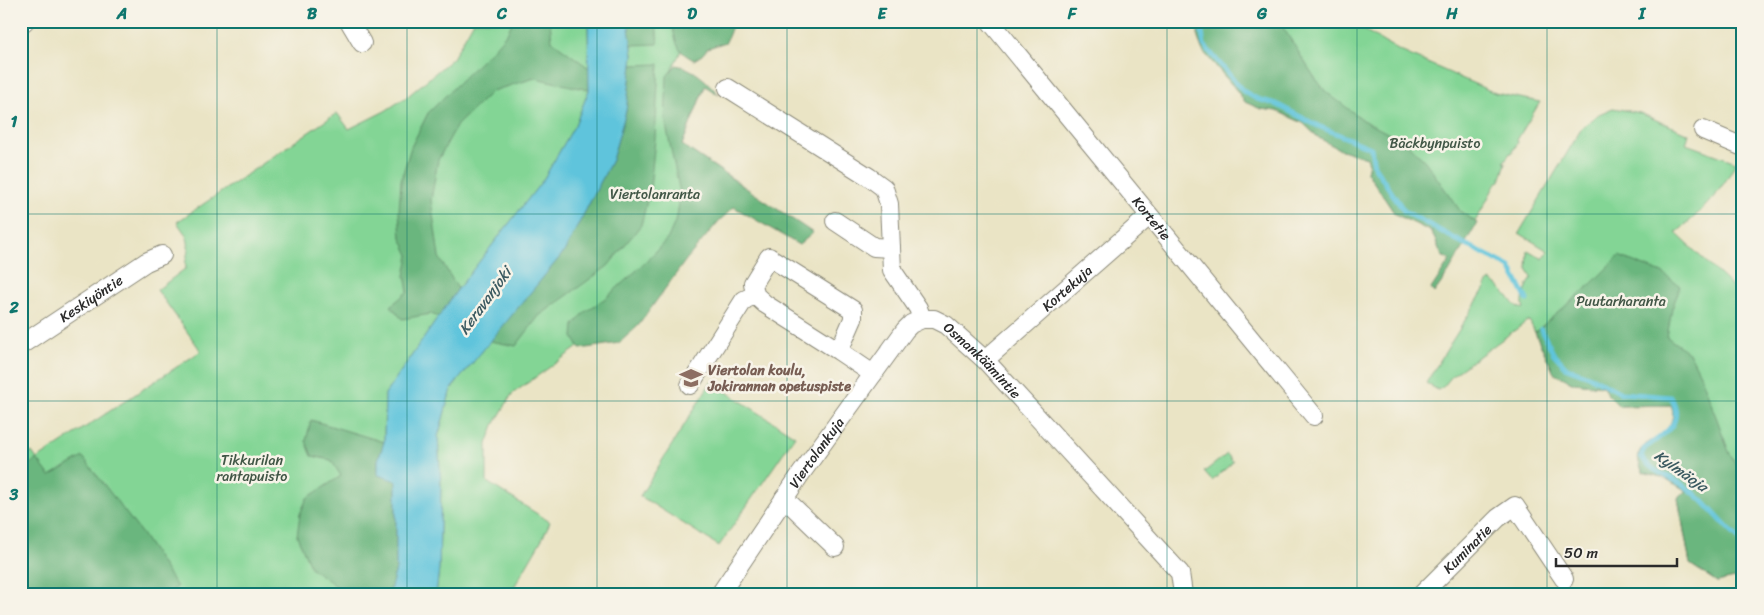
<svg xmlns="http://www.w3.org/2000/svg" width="1764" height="615" viewBox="0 0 1764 615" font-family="Sriracha,sans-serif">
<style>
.green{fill:#83d595;stroke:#578060}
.forest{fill:#6ab67e;stroke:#4a7054}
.water{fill:#5ec4dc;stroke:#447884}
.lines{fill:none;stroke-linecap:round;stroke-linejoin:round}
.stream{stroke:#5ec4dc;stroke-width:5}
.minor-casing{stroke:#8a8878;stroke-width:20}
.minor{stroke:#fff;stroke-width:18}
.grid{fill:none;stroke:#0f766e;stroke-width:1;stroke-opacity:0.55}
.labels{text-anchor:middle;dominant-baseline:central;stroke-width:5;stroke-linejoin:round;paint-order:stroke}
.park-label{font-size:14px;fill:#415646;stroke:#f7f3e8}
.street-label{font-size:14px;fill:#2b2b2b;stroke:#f7f3e8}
.education-label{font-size:14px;font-weight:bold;fill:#785e54;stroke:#f7f3e8;text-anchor:start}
.water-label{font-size:15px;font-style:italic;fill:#3a5960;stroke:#f7f3e8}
.neatline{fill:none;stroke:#0f766e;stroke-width:2}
.grid-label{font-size:16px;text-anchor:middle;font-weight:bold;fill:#0f766e}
</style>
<rect width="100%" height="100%" fill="#f7f3e8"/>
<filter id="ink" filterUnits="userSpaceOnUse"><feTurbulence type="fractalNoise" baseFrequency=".02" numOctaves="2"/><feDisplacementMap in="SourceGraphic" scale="10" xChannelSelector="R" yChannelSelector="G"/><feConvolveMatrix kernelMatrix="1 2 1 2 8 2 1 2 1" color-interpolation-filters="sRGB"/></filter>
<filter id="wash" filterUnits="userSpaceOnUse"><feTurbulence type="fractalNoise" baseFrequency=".0096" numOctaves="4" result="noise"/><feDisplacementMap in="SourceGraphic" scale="20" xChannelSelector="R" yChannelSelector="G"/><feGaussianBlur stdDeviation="1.12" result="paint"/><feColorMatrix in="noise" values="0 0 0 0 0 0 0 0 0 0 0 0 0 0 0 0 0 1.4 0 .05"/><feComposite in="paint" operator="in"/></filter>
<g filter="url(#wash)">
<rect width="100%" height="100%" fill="#eae4c5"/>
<path class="green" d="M474,21H588L589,90L575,125L543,180L458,289L385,394L384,442L389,594H21V457L32,452L37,459L201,351L157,290L186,268C184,261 188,256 188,248C190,238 182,230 177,222L337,113L349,129L385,111L408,96L453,58Z
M628,21H734L681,51L672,69L705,86L682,145L742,185L588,340L512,394L494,425L487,444V482L550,522L542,539L510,594H436L439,569L441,485L438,437L451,389L498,332L626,111L633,55Z
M1199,21H1349L1398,50L1495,93L1540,102L1517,140L1518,142L1512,153H1510L1504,162L1506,163L1500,181L1496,183L1479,215L1451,260L1442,256L1432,232L1395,214L1367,172L1369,163L1367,158L1339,149L1319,138L1303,123L1277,111L1261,109L1245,102L1234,87L1203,51L1198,38Z
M1613,108L1640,113L1689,134L1686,144L1736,162C1723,191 1700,213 1676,233L1743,297V576L1717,582L1690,564L1678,498L1687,491L1665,478L1643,472C1633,453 1640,447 1657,438C1668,432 1677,417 1671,405L1619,406L1609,396L1603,386L1574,383L1554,373L1529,320L1453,375L1443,387L1438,390L1426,383L1490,280C1494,283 1500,287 1503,291C1511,298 1512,307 1524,309C1520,300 1527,286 1532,278L1527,268L1528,250L1543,259L1548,251L1519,233L1582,128L1599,114Z
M711,382L795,436L719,546L640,496Z
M1227,454L1233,462L1212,481L1204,472Z"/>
<path class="forest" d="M513,21H550L552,41L589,68V90L535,78L492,91L457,125L438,160L431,200L439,257L458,289L439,317L431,314L402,319L391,306L408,291L405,276L409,255L401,238L399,212L401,180L411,147L428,113L494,48L507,33Z
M628,21H656L658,44L631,45Z
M671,21H734L726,42L708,48L702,55L694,60C674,50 677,42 671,21Z
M1199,21H1279L1313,75L1326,92L1366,122L1405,142L1425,161L1461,212L1477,223L1449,272L1434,293L1431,289L1450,260L1442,256L1432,232L1395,214L1367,172L1369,163L1367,158L1339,149L1319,138L1303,123L1277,111L1261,109L1245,102L1234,87L1203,51L1198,38Z
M659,64L655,139L650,189L641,225L608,266L539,316L516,346L490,341L564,252L612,160L626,111L632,65Z
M676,65C694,68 707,81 719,95L705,86L682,145L813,233L799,245L734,207L719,221L686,260L638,326L619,343L580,349L573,337L574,325L585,312L607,297L647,261L668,238L677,217L680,193L665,120L667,76Z
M1619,256L1662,273L1680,286L1672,309L1667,337L1690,354L1701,376L1729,452L1743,476V576L1717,582L1690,564L1678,498L1687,491L1665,478L1643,472C1633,453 1640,447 1656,438C1668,432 1677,417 1671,405L1619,406L1609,396L1603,386L1574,383L1554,373L1535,332L1589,286Z
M311,420L384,442L378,460V475L396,480V569L389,594L346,593L311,568L297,536L300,514L307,498L341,476L331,460L312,456L306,441Z
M83,457L142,534L177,587L168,594H21V470L37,459L50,476Z"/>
<path class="water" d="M588,21H628L633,55L632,65L626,111L612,160L564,252L451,389L438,437L441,485L439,569L436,594H389L396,569V481L378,475V460L384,442L385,394L458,289L543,180L575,125L589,90Z"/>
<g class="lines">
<path class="stream" d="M1203,21L1202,33L1204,45L1243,91L1257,99L1276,104L1318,126L1371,148L1374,166L1404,211L1457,240L1510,267L1527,300
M1541,329L1553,353L1567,368L1591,377L1621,393L1671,397C1686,425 1662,435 1644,449L1641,456C1652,473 1668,475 1683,485C1707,500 1721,525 1743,542"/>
</g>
</g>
<g filter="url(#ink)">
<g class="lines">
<defs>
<g id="minor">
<path d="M349,21L362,43"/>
<path id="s1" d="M990,21L1314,416"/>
<path d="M21,24L25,21"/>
<path d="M728,88L869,177L884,188L889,204L892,270L918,308L922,319"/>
<path d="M1703,130L1743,147"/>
<path d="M835,221L874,247L891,248"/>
<path id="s2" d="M21,345L146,262L162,255"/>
<path d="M839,351L765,304L755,295L753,283L769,257L853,310V319L839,351L873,374"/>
<path id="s3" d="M985,360L1149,216"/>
<path d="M690,385L744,300L755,295"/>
<path d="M784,498L835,547"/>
<path id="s4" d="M720,594L800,475L905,330L911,324L922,319H934L946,325L985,360L1180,573L1183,594"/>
<path id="s5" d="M1422,594L1498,518L1515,506L1564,579"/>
</g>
</defs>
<use href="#minor" class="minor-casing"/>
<use href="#minor" class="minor"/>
</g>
</g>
<path class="grid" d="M217,21V594M407,21V594M597,21V594M787,21V594M977,21V594M1167,21V594M1357,21V594M1547,21V594M21,214H1743M21,401H1743"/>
<defs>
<symbol id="school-bare" viewBox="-9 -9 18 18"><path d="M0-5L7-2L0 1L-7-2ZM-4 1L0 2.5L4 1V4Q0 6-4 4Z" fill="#8d6e63" stroke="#f7f3e8" stroke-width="2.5" paint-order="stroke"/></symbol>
</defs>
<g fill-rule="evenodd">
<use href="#school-bare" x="675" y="362" width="32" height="32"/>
</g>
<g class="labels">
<g class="park-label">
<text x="1435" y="143">Bäckbynpuisto</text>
<text x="655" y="194">Viertolanranta</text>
<text x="1621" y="301">Puutarharanta</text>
<text x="252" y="460">Tikkurilan<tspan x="252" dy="16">rantapuisto</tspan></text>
</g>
<g class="street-label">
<text stroke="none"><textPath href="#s1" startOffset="255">Kortetie</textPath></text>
<text stroke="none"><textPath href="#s3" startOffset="109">Kortekuja</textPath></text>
<text stroke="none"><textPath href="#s2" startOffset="84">Keskiyöntie</textPath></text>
<text stroke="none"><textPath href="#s4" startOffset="419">Osmankäämintie</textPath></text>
<text stroke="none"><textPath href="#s4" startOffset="171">Viertolankuja</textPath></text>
<text stroke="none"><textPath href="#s5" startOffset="64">Kuminatie</textPath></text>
</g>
<g class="education-label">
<text x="708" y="370">Viertolan koulu,<tspan x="708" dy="16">Jokirannan opetuspiste</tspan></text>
</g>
<g class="water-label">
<text transform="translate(485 301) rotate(-54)">Keravanjoki</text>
<text transform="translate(1681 471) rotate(35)">Kylmäoja</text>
</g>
</g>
<rect width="1764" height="615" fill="none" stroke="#f7f3e8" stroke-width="55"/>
<path d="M1556 558v8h121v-8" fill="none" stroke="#2b2b2b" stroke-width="2.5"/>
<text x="1564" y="558" font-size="15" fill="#2b2b2b" stroke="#f7f3e8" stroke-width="4" paint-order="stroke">50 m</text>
<rect x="28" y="28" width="1708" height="560" class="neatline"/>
<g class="grid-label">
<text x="122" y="19">A</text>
<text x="312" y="19">B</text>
<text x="502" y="19">C</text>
<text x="692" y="19">D</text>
<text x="882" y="19">E</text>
<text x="1072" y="19">F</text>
<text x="1262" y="19">G</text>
<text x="1452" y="19">H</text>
<text x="1642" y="19">I</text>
<text x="14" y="127">1</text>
<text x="14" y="313">2</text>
<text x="14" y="500">3</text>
</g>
</svg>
